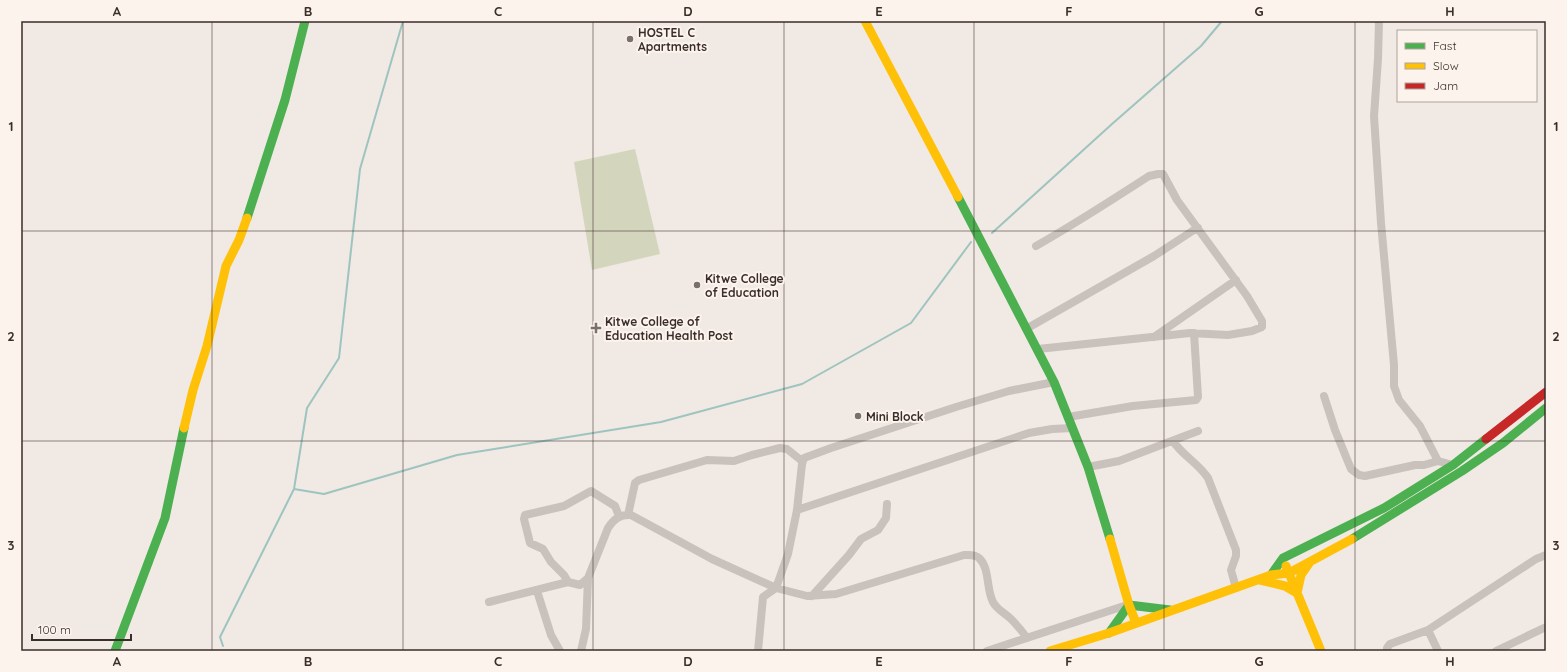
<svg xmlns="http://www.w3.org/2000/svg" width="1567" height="672" viewBox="0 0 1567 672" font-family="Quicksand,sans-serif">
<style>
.green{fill:#d4d5bd}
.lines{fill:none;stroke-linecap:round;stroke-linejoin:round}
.stream{stroke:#9ec4c0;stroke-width:2}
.street{stroke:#c9c1bc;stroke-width:8}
.fast{stroke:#4caf50;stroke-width:9}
.slow{stroke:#ffc107;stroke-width:9}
.jam{stroke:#c62828;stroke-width:9}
.grid{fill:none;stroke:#3b2d2a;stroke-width:1;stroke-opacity:0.55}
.poi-dot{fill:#7a6f6b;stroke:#fbf3ec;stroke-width:1.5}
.labels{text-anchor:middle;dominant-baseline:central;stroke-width:4;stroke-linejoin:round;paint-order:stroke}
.poi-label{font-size:12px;font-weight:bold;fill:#3b2d2a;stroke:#fbf3ec;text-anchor:start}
.neatline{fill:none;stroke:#3b2d2a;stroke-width:1.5}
.grid-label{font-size:13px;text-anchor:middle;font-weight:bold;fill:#3b2d2a}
</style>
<rect width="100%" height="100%" fill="#f0e9e4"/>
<path class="green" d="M635,149L660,254L592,270L574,162Z"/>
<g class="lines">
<path class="stream" d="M992,233L1112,124L1201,46L1222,21
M294,489L324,494L457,455L661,422L802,384L911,323L971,242
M223,646L220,637L294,489L307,408L339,358L360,169L403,21"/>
<path class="street" d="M1379,21L1378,59L1374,116L1381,223L1394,365V386L1399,400L1420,426L1438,461L1453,465
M1036,246C1075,224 1112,200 1149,176L1158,174H1163L1177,200L1247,296L1262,321V327L1252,331L1228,335L1190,333L1038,349
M1026,329L1154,256L1197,228H1198
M1154,337L1236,280
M1324,396L1335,430L1351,469L1359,475L1365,476L1415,465H1424L1438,461
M1068,417L1133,406L1196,400L1198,397L1194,333
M1173,441C1182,455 1198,463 1208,478L1236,550V556L1231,570L1236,588
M1088,467L1119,461L1198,431
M797,510L1029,433L1052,429L1072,428
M628,515L635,483L639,480L707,460L734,461L752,455L780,448L787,449L802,461
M568,582L564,575L551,562L543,549L530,543L524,519L525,515L564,506L591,491L615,506L619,516
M537,591L551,635L560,651
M812,596L849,555L861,539L878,530L886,518L887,504
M489,602L568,582L580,585L588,578L608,528C614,519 620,514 631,515L712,559L776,588L807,596L836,594L846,591L964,555C969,555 975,554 979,558C990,568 986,589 993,602C997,610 1005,613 1011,619C1017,625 1022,631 1027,638
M1428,630L1438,651
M581,651L586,629L588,578
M758,651L763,597L776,588L788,554L797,510L802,464L804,458L831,448L956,407L1009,391L1054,382
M987,651L1127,605
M1387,651V648L1390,644L1428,630L1536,559L1546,555
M1496,651L1546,627"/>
<path class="fast" d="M958,197L1054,382L1088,467L1110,539
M247,218L285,100L305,21
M1352,539L1462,471L1503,443L1546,408
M1271,575L1283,558L1384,508L1453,465L1486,439
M1109,633L1129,605L1170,610
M115,651L165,518L184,428"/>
<path class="slow" d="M865,21L958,197
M184,428L193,390L207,346L226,266L239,240L247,218
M1110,539L1129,605L1136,623
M1286,566L1321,651
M1260,580L1285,586L1297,593L1301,575L1310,562
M1050,651L1109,633L1271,575L1289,573L1352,539"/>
<path class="jam" d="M1486,439L1546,392"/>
</g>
<path class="grid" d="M212,21V651M403,21V651M593,21V651M784,21V651M974,21V651M1164,21V651M1355,21V651M21,231H1546M21,441H1546"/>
<g class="poi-dot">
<circle cx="630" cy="39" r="4"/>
<circle cx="697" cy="285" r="4"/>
<path d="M594 322h4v4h4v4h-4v4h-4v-4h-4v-4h4z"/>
<circle cx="858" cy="416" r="4"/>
</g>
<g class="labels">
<g class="poi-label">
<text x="638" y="32">HOSTEL C<tspan x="638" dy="14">Apartments</tspan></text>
<text x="705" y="278">Kitwe College<tspan x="705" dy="14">of Education</tspan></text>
<text x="605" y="321">Kitwe College of<tspan x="605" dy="14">Education Health Post</tspan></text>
<text x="866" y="416">Mini Block</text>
</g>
</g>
<rect width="1567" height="672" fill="none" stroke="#fbf3ec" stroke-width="44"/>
<rect x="1397" y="30" width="140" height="72" fill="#fbf3ec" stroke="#aea49e"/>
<rect x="1405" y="43" width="20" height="6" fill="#4caf50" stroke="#aea49e"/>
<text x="1433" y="50" font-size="12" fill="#3b2d2a">Fast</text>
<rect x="1405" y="63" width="20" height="6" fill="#ffc107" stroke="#aea49e"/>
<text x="1433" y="70" font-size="12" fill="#3b2d2a">Slow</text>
<rect x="1405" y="83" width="20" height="6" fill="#c62828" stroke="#aea49e"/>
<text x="1433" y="90" font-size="12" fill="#3b2d2a">Jam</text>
<path d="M32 634v6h99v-6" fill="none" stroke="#3b2d2a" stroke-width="2"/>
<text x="38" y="634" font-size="12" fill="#3b2d2a" stroke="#fbf3ec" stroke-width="3" paint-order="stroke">100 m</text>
<rect x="22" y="22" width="1523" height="628" class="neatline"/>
<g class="grid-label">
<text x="117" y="16">A</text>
<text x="308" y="16">B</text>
<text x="498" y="16">C</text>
<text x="688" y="16">D</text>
<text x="879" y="16">E</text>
<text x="1069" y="16">F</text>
<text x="1259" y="16">G</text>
<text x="1450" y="16">H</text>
<text x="11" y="131">1</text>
<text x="1556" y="131">1</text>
<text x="11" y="341">2</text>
<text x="1556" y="341">2</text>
<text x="11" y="550">3</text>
<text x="1556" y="550">3</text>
<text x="117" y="666">A</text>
<text x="308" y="666">B</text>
<text x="498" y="666">C</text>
<text x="688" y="666">D</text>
<text x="879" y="666">E</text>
<text x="1069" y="666">F</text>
<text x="1259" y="666">G</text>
<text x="1450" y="666">H</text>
</g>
</svg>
